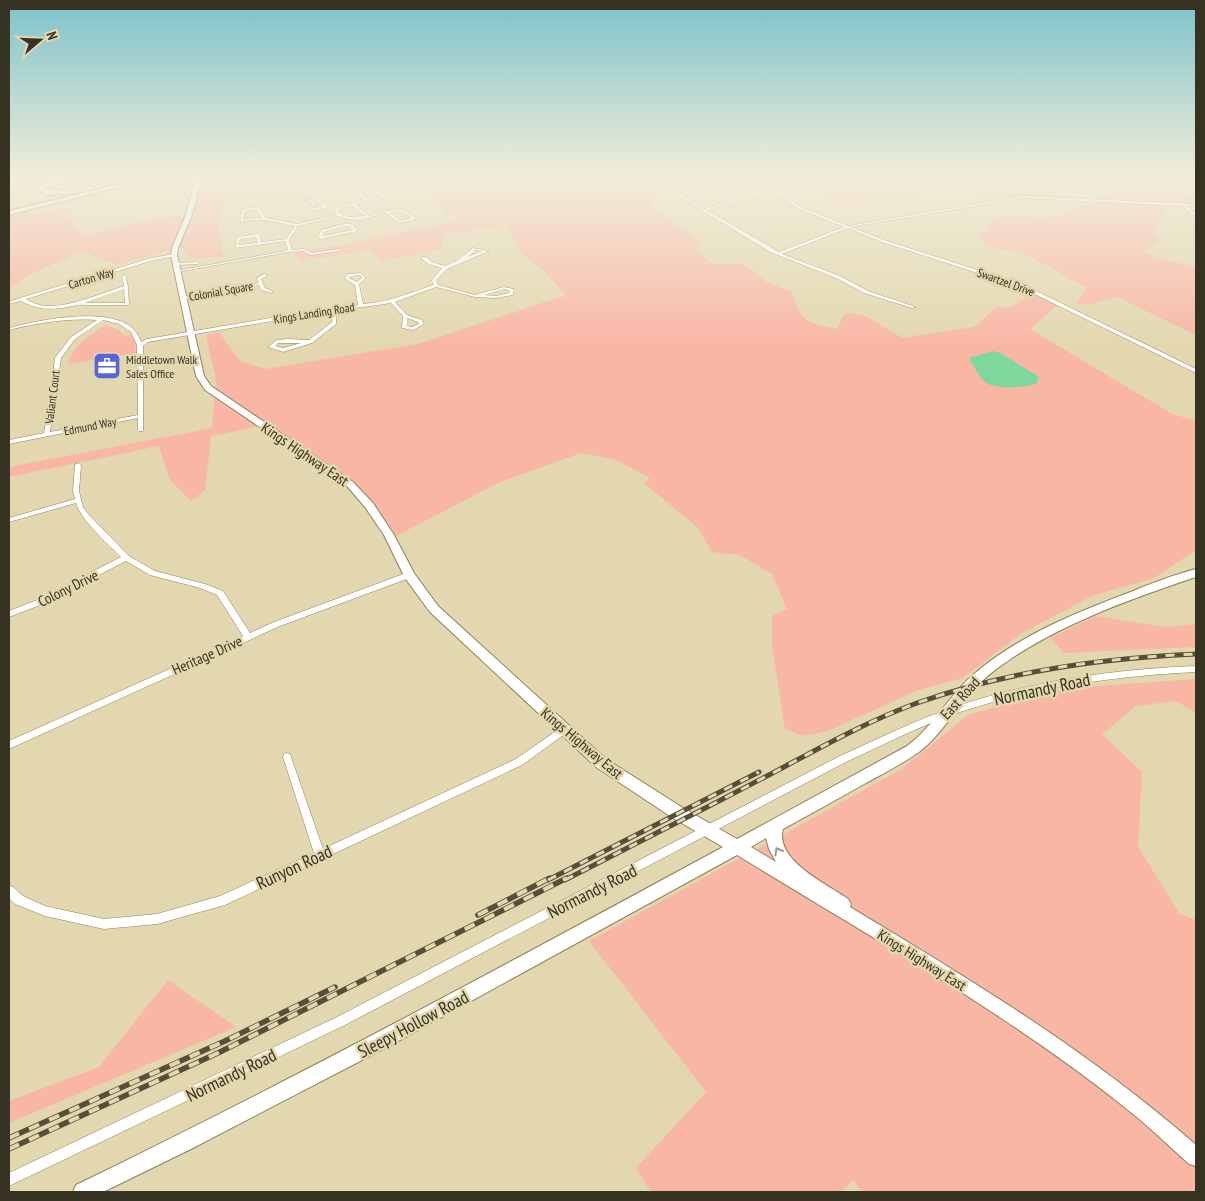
<svg xmlns="http://www.w3.org/2000/svg" width="1205" height="1201" viewBox="0 0 1205 1201" font-family="'PT Sans Narrow',sans-serif">
<style>
.built{fill:#dacc9d}
.green{fill:#f9b6a5}
.water{fill:#7cd89d}
.lines{fill:none;stroke-linecap:round;stroke-linejoin:round}
.street-casing{stroke:#8c815b;stroke-width:1}
.secondary-casing{stroke:#8c815b;stroke-width:2}
.highway-casing{stroke:#8c815b;stroke-width:2}
.street{fill:#fff;fill-rule:evenodd}
.secondary{fill:#fff;fill-rule:evenodd}
.highway{fill:#fff;fill-rule:evenodd}
.rail-far1-casing{stroke:#554f3b;stroke-width:5}
.rail-casing{stroke:#554f3b;stroke-width:5.5}
.rail-far1{stroke:#e2d7ae;stroke-width:3;stroke-dasharray:9;stroke-linecap:butt}
.rail{stroke:#e2d7ae;stroke-width:4;stroke-dasharray:11;stroke-linecap:butt}
.oneway{stroke:#9b9991}
.labels{text-anchor:middle;dominant-baseline:central;stroke-width:5;stroke-linejoin:round;paint-order:stroke}
.far-street-label{font-size:12px;fill:#373323;stroke:#e2d7ae}
.far-poi-label{font-size:12px;fill:#373323;stroke:#e2d7ae;text-anchor:start}
.street-label{font-size:15px;fill:#373323;stroke:#e2d7ae}
.near-street-label{font-size:18px;fill:#373323;stroke:#e2d7ae}
</style>
<rect width="100%" height="100%" fill="#e2d7ae"/>
<path class="built" d="M852,178H1043L1057,197L1025,196L993,200L968,188L888,197Z"/>
<path class="green" d="M213,178H375L283,198L269,196L224,201L218,226L224,257L190,259L182,247L117,265L83,251L27,276L9,288V218L13,216L62,208L82,236L138,222L188,214L200,194L238,189L249,184L245,182Z
M395,178H542L544,182H563L557,179L562,178H765L766,188L762,189L745,181L731,184H702L693,180L651,190L653,209L701,243L696,250L713,264H744L766,282L792,292C801,323 807,323 837,329L845,313L866,316L902,338L974,327L998,306L1010,308L1033,293L1058,305L1030,329L1174,415L1196,420V550L1154,578L1092,596L1022,633L963,678L918,690L828,731L803,736L785,729L772,645V616L787,609L772,574L740,555L712,552L698,528L644,483L650,478L614,459L581,453L500,482L392,538L354,491L264,425L211,436L205,490L191,501L170,480L159,446L9,477V467L212,428L216,380L206,335L219,332L240,361L265,369L418,344L566,295L543,270L523,255L505,225L443,235L441,249L381,261L371,250L300,261L295,251L346,245L461,219L445,216L431,188Z
M818,178H852L888,197L834,205L823,197L826,194L850,190V187Z
M873,178H950L952,180L951,184C925,186 895,194 873,178Z
M966,178H1040L1046,185C1023,188 984,196 966,178Z
M1119,178H1196V182L1191,181L1176,188L1193,197L1192,205L1167,204L1161,207L1167,217L1154,221L1160,240L1146,252L1155,257L1196,267V335L1117,297L1088,305L1076,303L1087,288C1067,278 1042,260 1021,253C1005,248 985,252 976,234L988,232L991,219L1016,215L1038,218L1060,216L1078,206L1109,202L1099,187L1118,182Z
M105,325L117,329L126,336L131,335L135,340L136,353L68,364C74,345 89,335 105,325Z
M1096,616L1165,627L1196,624V647L1064,653L1050,638Z
M1196,679V713L1176,701L1136,706L1102,734L1142,772L1138,847L1180,914L1196,920V1192H862L853,1180L841,1192H651L636,1168L706,1092L589,941L900,770L968,715L1037,695L1082,687Z
M168,980L236,1027L9,1123V1101L99,1067Z"/>
<path class="water" d="M993,351L1000,353L1039,377L1037,383C1026,388 993,390 984,381C978,375 973,365 969,358Z"/>
<g class="lines">
<defs>
<path id="street" d="M68,178H72L89,186L86,187Z
M758,178H762L799,206L848,226L1023,196L1196,204V206H1187L1196,214V217L1182,206L1023,198L851,227L884,240L1024,285L1196,369V373L1020,287L882,242L848,228L782,254L840,276L868,291L916,307L912,308L864,293L836,278L770,252L675,194L678,193L704,209L770,187ZM772,189L797,208L844,227L779,252L707,210Z
M373,188L384,195V197L355,204L369,216L387,211L402,209L415,218V220L399,223L386,213L360,220L347,219L339,216L298,226L289,240L292,250L304,249L312,253L338,249L340,250L339,251L311,255L303,251L289,252L177,272L175,271L286,251L288,249L285,241L236,248L237,237L258,234L260,235L261,242L286,239L295,226L265,220L240,221L242,209L258,207L266,218L297,224L337,215L334,212L338,206L364,200L357,193V191ZM372,190L380,196L368,199L361,193ZM351,205L365,216L348,217L338,212L340,208ZM256,209L262,218L243,219L245,211ZM397,211H401L411,218L400,221L390,213ZM256,237L257,243L239,245L240,239Z
M317,198L327,206V208L309,211L301,203ZM316,200L323,206L310,209L305,203Z
M344,224H351L358,231L320,239L318,238L321,230ZM344,226H349L353,230L323,236L324,232Z
M473,248L489,251L447,269L436,280L438,285L475,295L504,287L514,289L513,295L496,298L475,297L436,287L395,302L407,315L422,320L424,324L413,330L402,328L403,316L391,303L371,306L337,310L336,324L312,343L283,352L268,347L277,340L288,339L309,340L332,322V311L148,342L143,346V431H139L138,430V418L9,444V440L44,433L55,358L71,337L97,320C67,318 38,323 9,330V328C37,320 116,304 136,332C138,335 140,339 141,342L147,339L324,309L358,305L355,285L344,278L348,274L361,273L366,278L359,284L363,304C388,302 410,293 433,285L432,280L442,268L428,264L422,259V257H426L432,262L445,266L458,260ZM475,250L482,251L468,257ZM360,275L362,278L357,282L349,278L351,276ZM504,289L510,291L509,293L496,296L484,295ZM407,318L418,322L419,324L412,327L407,326ZM103,320L119,324L131,332L137,345L138,415L50,432L61,358L75,339ZM278,343H301L283,348L275,346Z
M174,254L176,255V256L154,260L26,299C43,310 61,306 79,301C93,297 109,291 124,286L122,276L124,275L126,276L128,287L129,305H84C78,304 74,306 68,307C51,310 37,310 21,301L9,304V302L20,298L151,258ZM124,289L125,303H85Z
M196,262H198V264L176,265L174,264L176,263Z
M264,274L268,275L261,279L265,288L272,291V293L261,290L259,285L182,299L180,298L182,297L259,283L257,278Z
M78,463L81,465L79,491L83,507L89,515L129,556L155,571L205,584L223,591L250,633L274,622L406,573L409,572L413,575L412,577L280,626L9,749V741L243,636L217,595L200,588L150,575L126,561L43,604L9,617V611L37,600L121,557C109,545 80,519 76,503L9,522V518L75,499L73,491L75,465Z
M1196,666V672C1116,676 1036,687 960,712C920,726 882,745 844,763L343,1026L9,1186V1173L335,1018L838,757C877,739 916,720 957,706C1034,681 1115,669 1196,666Z
M563,726L566,727L567,730L566,733L522,765L225,905L157,924L104,929L45,916L15,904L9,898V886L13,887L23,896L45,906L104,919L157,914L220,896L314,853L283,757L284,754L287,753L290,754L291,757L323,849L516,759Z"/>
<path id="secondary" d="M196,178H202L191,217L178,248L177,255L204,376L211,386L353,482L373,503L394,535L414,573L438,606L606,759L683,808L737,839L907,746C934,726 949,695 974,674C1018,636 1075,613 1128,593C1150,584 1173,575 1196,569V577C1127,600 1037,632 982,681C958,703 944,733 919,752C902,764 884,773 866,783C839,798 811,814 783,829C774,860 827,884 848,899L851,904L850,907C971,980 1089,1051 1196,1145V1166L1189,1164C1172,1149 1156,1133 1138,1118C1016,1018 872,938 737,855L391,1045L191,1149L103,1192H73L76,1185C295,1079 509,963 723,847L673,818L596,767L430,612L405,578L384,535L365,507L347,486L205,390L196,376L171,255L172,248L185,217ZM766,838L769,849L776,862L751,847Z"/>
<path id="highway" d="M56,178L80,180L53,184L44,189L72,191L70,194L46,195L37,190L40,185Z
M106,178H115L93,186L88,185Z
M144,178H154L9,215V211Z"/>
</defs>
<use href="#street" class="street-casing"/>
<use href="#secondary" class="secondary-casing"/>
<use href="#highway" class="highway-casing"/>
<use href="#street" class="street"/>
<use href="#secondary" class="secondary"/>
<use href="#highway" class="highway"/>
<defs>
<path id="rail-far1" d="M548,880L759,772
M565,880C633,845 700,811 767,776C816,750 865,722 917,703C1008,671 1101,658 1196,654"/>
<path id="rail" d="M478,915L550,878
M9,1138L225,1041L335,987
M9,1149L220,1052L567,878"/>
</defs>
<use href="#rail-far1" class="rail-far1-casing"/>
<use href="#rail" class="rail-casing"/>
<use href="#rail-far1" class="rail-far1"/>
<use href="#rail" class="rail"/>
</g>
<defs><path id="oneway-chevron" d="M-2-3.5L2.5 0L-2 3.5" fill="none" stroke-width="1.6" stroke-linecap="round" stroke-linejoin="round" transform="scale(1.25)"/></defs>
<use class="oneway" href="#oneway-chevron" transform="translate(778 851) rotate(-120)"/>
<linearGradient id="sky" x2="0" y2="1"><stop stop-color="#7dc2ca"/><stop offset="0.51" stop-color="#f2eddb"/><stop offset="1" stop-color="#f2eddb" stop-opacity="0"/></linearGradient>
<rect width="1205" height="346" fill="url(#sky)"/>
<defs>
<symbol id="office-square" viewBox="-11 -11 22 22"><rect x="-9" y="-9" width="18" height="18" rx="4" fill="#5864db" stroke="#e2d7ae"/><path d="M-6-3h4V-5.5h4V-3h4V5H-6ZM-1-4.5V-3h2v-1.5ZM-6 0V1H6V0Z" fill="#fff"/></symbol>
</defs>
<g fill-rule="evenodd">
<use href="#office-square" x="91" y="350" width="32" height="32"/>
</g>
<g class="labels">
<g class="far-street-label">
<text transform="translate(91 278) rotate(-17)">Carton Way</text>
<text transform="translate(1006 282) rotate(20)">Swartzel Drive</text>
<text transform="translate(221 291) rotate(-10)">Colonial Square</text>
<text transform="translate(314 313) rotate(-9)">Kings Landing Road</text>
<text transform="translate(52 397) rotate(-83)">Valiant Court</text>
<text transform="translate(90 426) rotate(-11)">Edmund Way</text>
</g>
<g class="far-poi-label">
<text x="126" y="359">Middletown Walk<tspan x="126" dy="14">Sales Office</tspan></text>
</g>
<g class="street-label">
<text transform="translate(305 454) rotate(34)">Kings Highway East</text>
<text transform="translate(68 588) rotate(-26)">Colony Drive</text>
<text transform="translate(207 655) rotate(-24)">Heritage Drive</text>
<text transform="translate(960 698) rotate(-48)">East Road</text>
<text transform="translate(582 743) rotate(40)">Kings Highway East</text>
<text transform="translate(922 960) rotate(32)">Kings Highway East</text>
</g>
<g class="near-street-label">
<text transform="translate(1042 689) rotate(-12)">Normandy Road</text>
<text transform="translate(294 867) rotate(-25)">Runyon Road</text>
<text transform="translate(592 891) rotate(-27)">Normandy Road</text>
<text transform="translate(413 1024) rotate(-28)">Sleepy Hollow Road</text>
<text transform="translate(231 1075) rotate(-26)">Normandy Road</text>
</g>
</g>
<rect width="1205" height="1201" fill="none" stroke="#373323" stroke-width="20"/>
<g transform="translate(40 40) rotate(71)" stroke="#e2d7ae" stroke-width="4" paint-order="stroke">
<path d="M0-4L9 19L0 12L-9 19Z" fill="#373323"/>
<text y="-8" font-size="14" font-weight="bold" text-anchor="middle" fill="#373323">N</text>
</g>
</svg>
